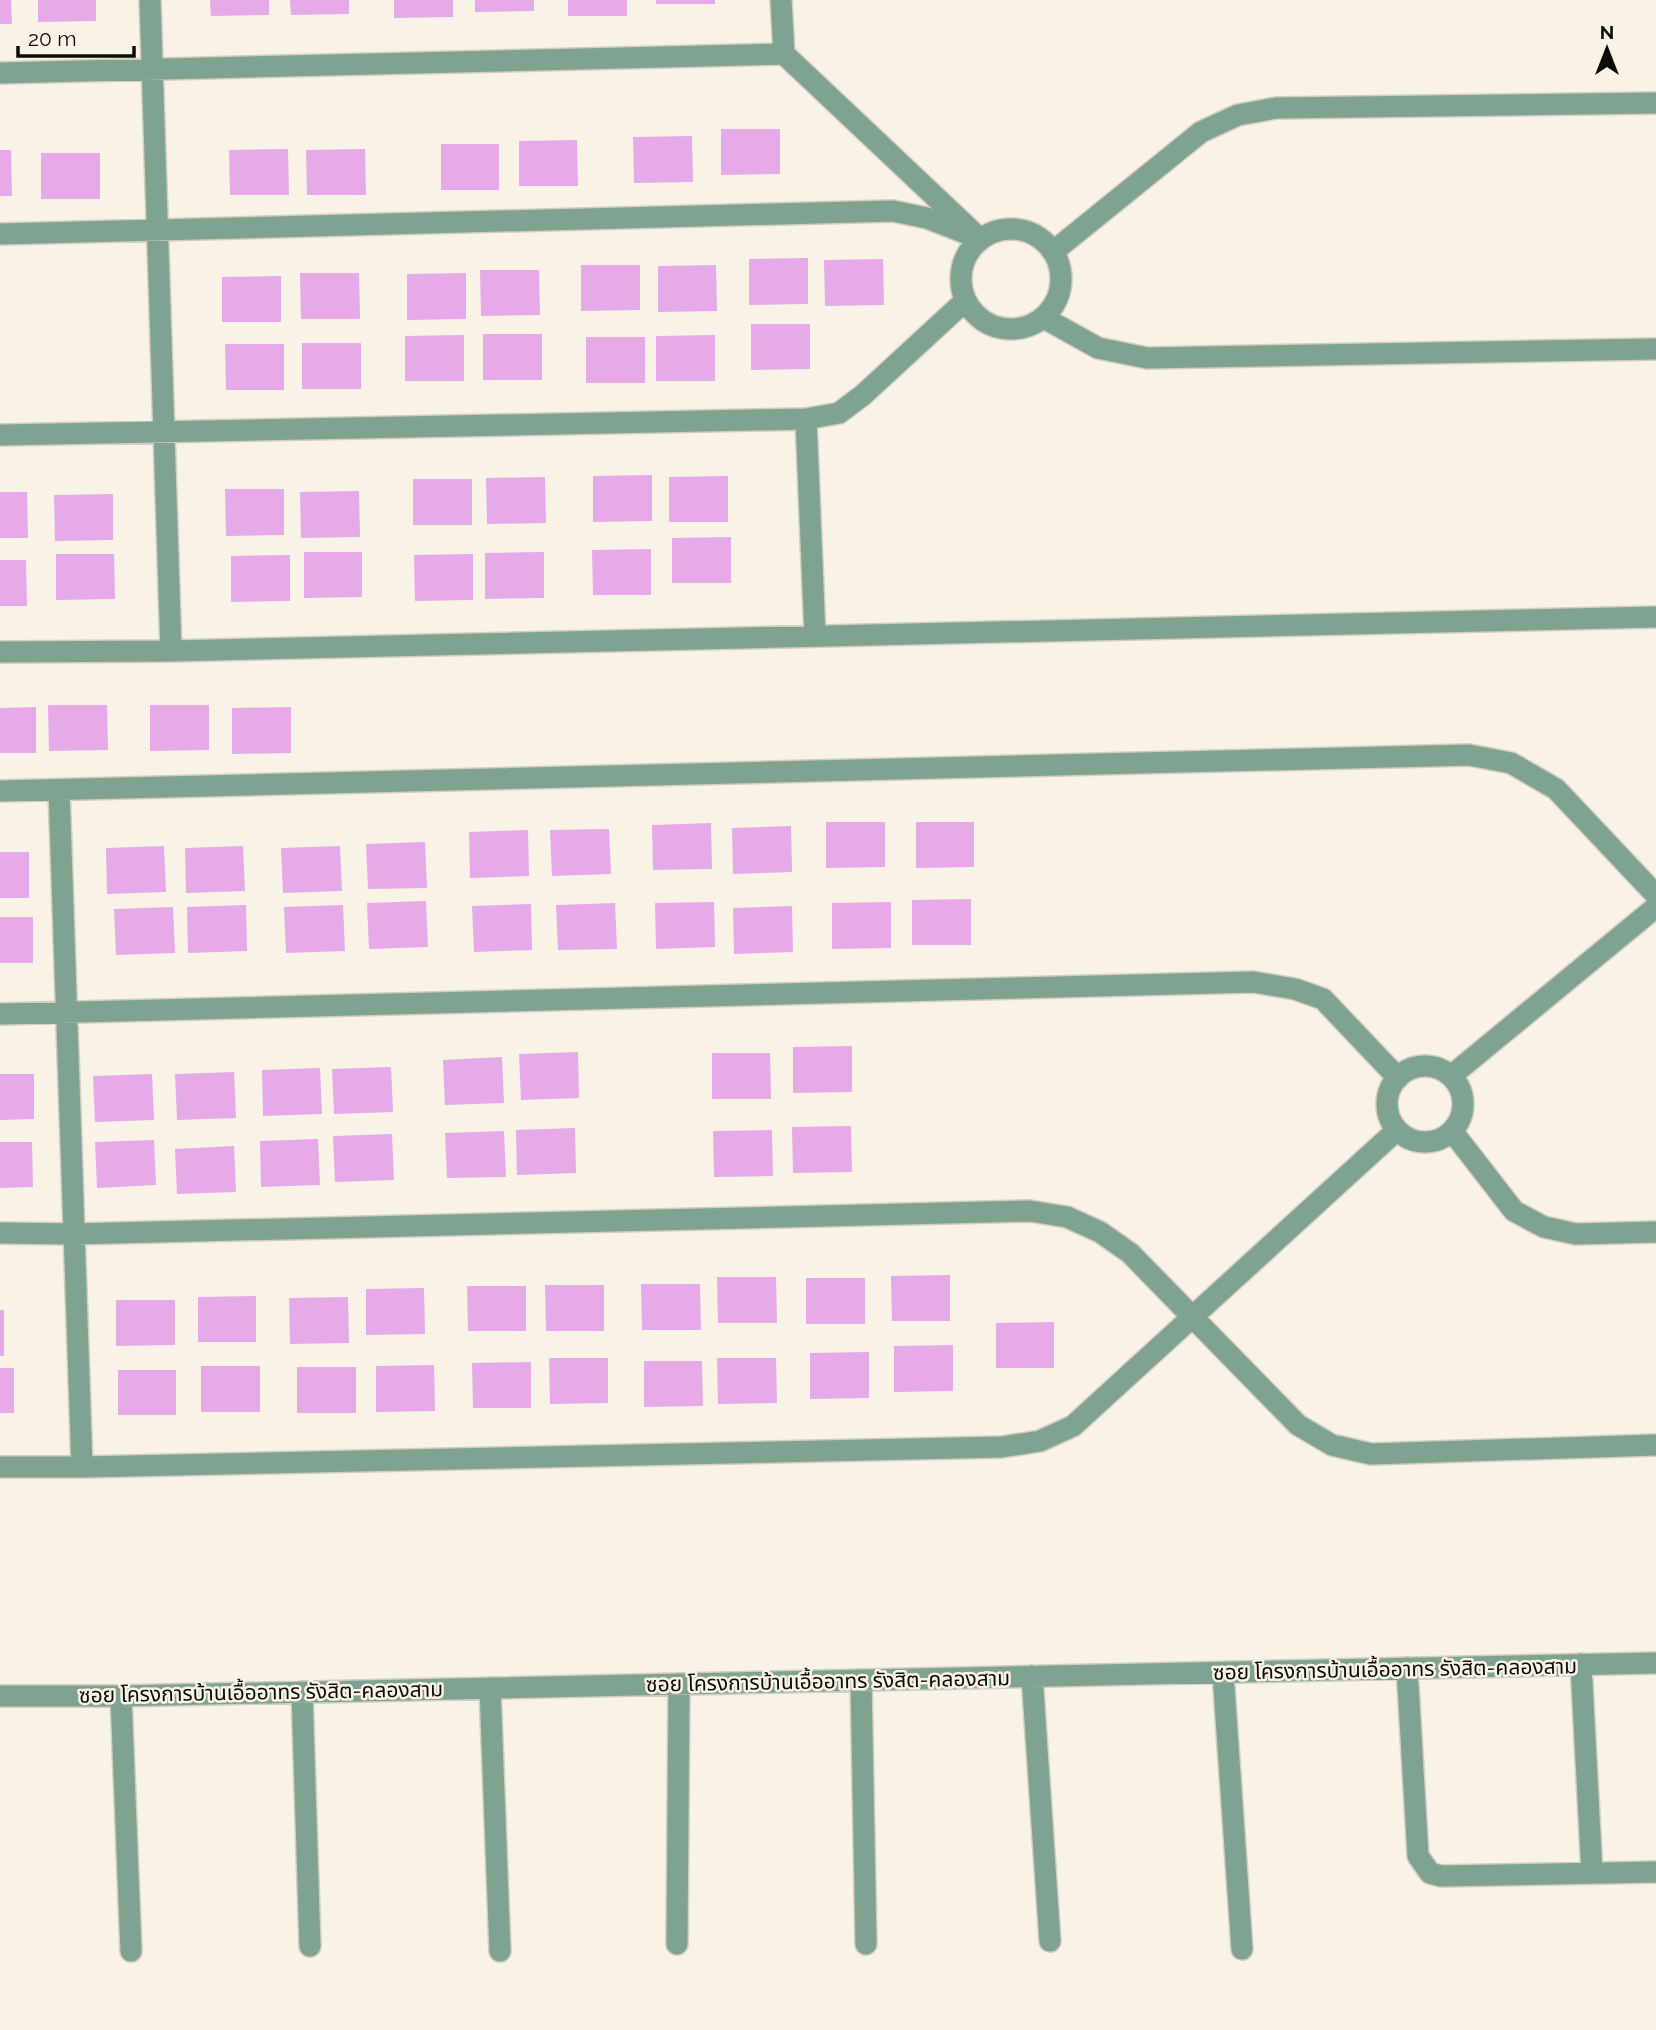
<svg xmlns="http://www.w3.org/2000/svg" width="1656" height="2030" viewBox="0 0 1656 2030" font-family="Raleway,'Noto Sans Thai',sans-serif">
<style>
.building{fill:#e5aae7}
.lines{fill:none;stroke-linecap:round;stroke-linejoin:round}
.street-casing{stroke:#d3cec2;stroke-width:24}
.street{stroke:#80a391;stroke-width:21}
.labels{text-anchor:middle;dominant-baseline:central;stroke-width:5;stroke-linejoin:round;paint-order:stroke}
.street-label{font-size:21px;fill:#0e0c08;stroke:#f8f3e6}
</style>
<rect width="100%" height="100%" fill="#f8f3e6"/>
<path class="building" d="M0,0H11L12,24H0Z
M38,0H96V21L38,22Z
M210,0H269V15L211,16Z
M290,0H349V14L291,15Z
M394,0H453V17L394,18Z
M475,0H534V11L475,12Z
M568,0H627V16H568Z
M656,0H715V4H656Z
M721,129H780V174L721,175Z
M692,136L693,182L634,183L633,137Z
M577,140L578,186H519V141Z
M441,144H499V190H441Z
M288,149L289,195H230L229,150Z
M365,149L366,195H307L306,150Z
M0,150H11L12,196H0Z
M41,153H100V199H41Z
M808,258V304L749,305V259Z
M883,259L884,305L825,306L824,260Z
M581,265H640V310L581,311Z
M716,265L717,311L658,312V266Z
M480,270H539L540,315L481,316Z
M300,273H359L360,319H301Z
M466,273V319L407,320V274Z
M281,276V322H222V277Z
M751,324H810V369L751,370Z
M483,334H542V380H483Z
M464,335V381H405V336Z
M715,335V381H656V336Z
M586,337H645V383H586Z
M302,343H361V389H302Z
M225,344H284V390H226Z
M652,475V521L593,522V476Z
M728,476V522H669V477Z
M545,477L546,523L487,524L486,478Z
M413,479H472V525H413Z
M225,489H284V535L226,536Z
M359,491L360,537L301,538L300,492Z
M0,492H27L28,538H0Z
M113,494V540L55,541L54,495Z
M731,537V583H672V538Z
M651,549V595H593L592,550Z
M304,552H362V597L304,598Z
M544,552V598L485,599V553Z
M56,554H114L115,599L56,600Z
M473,554V600L415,601L414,555Z
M290,555V601L231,602V556Z
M0,560H26L27,606H0Z
M48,705H107L108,750L49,751Z
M150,705H209V750L150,751Z
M36,707V753H0V708Z
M291,707V753L232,754V708Z
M826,822H885V867L826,868Z
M916,822H974V867L916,868Z
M711,823L712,869L653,870L652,825Z
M791,826L792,872L733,874L732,828Z
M609,829L611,874L552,876L550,830Z
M528,830L529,876L470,878L469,832Z
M425,842L427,888L368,889L366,844Z
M164,846L166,892L107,894L106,848Z
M243,846L245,891L186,893L185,848Z
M340,846L342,891L283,893L281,848Z
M0,852H29V898H0Z
M971,899V945H912V900Z
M426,901L428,947L369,949L367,903Z
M714,902L715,947L656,949L655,903Z
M891,902V948L832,949V903Z
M615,903L617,949L558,950L556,905Z
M531,904L532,950L474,952L472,906Z
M246,905L247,951L188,953L187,907Z
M343,905L345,951L286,953L284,907Z
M792,906L793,952L734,954L733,908Z
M173,907L175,953L116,955L114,909Z
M0,917H33V963H0Z
M852,1046V1092L793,1093V1047Z
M578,1052L579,1098L521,1100L519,1054Z
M712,1053H770L771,1099H712Z
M502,1057L504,1103L445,1105L443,1060Z
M391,1067L393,1112L334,1114L332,1069Z
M320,1068L322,1114L263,1116L262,1070Z
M234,1072L236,1118L177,1120L175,1074Z
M0,1074H34V1119L0,1120Z
M152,1074L154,1120L95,1122L93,1076Z
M851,1126L852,1172L793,1173L792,1127Z
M575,1128L576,1173L517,1175L516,1130Z
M772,1130L773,1176L714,1177L713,1131Z
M504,1131L506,1177L447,1178L445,1133Z
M392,1134L394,1180L335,1182L333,1136Z
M318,1139L320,1185L261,1187L260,1141Z
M154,1140L156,1185L97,1188L95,1142Z
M0,1142H32L33,1187L0,1188Z
M234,1146L236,1192L177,1194L175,1149Z
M950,1275V1321H892L891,1276Z
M717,1277H776L777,1323H718Z
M806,1278H865V1324H806Z
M641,1284H700L701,1330H642Z
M545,1285H604V1331H546Z
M467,1286H526V1331H468Z
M424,1288L425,1334L366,1335V1289Z
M256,1296V1342H198V1297Z
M348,1297L349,1343L290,1344L289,1298Z
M116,1300H175V1345L116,1346Z
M0,1310H4V1356H0Z
M1054,1322V1368H996V1323Z
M953,1345V1391L894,1392V1346Z
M869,1352V1398L810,1399V1353Z
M549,1358H608V1403L550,1404Z
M717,1358H776L777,1403L718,1404Z
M644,1361H702L703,1406L644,1407Z
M531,1362V1408H473L472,1363Z
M434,1365L435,1411L376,1412V1366Z
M201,1366H260V1412H201Z
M297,1367H356V1413H297Z
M0,1368H14V1413H0Z
M118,1370H176V1415H118Z"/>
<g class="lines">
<defs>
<path id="street" d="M150,0L171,651
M781,0L784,54
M0,73L784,54L980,239
M961 279a50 50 0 1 1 100 0a50 50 0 1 1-100 0Z
M0,234L893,211L927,218L968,234
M1054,251L1201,132L1238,115L1276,108L1656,103
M1044,318L1098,348L1147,358L1656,349
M806,419L815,636
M0,435L806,419L839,413L863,395L965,301
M0,652L171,651L1656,617
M59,790L82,1467
M0,791L1469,755L1511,763L1556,789L1656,895
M0,1014L1253,982L1295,989L1323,999L1398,1078
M1387 1104a38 38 0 1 1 76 0a38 38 0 1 1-76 0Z
M1451,1076L1656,907
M1452,1131L1514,1211L1544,1227L1576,1234L1656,1232
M0,1233L74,1234L1030,1211L1067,1217L1100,1232L1130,1253L1298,1425L1332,1445L1371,1454L1656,1445
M0,1467H82L1002,1447L1040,1441L1073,1426L1397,1130
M1581,1664L1592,1873
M1407,1668L1418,1856L1430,1873L1441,1876L1656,1872
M1223,1673L1242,1949
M1032,1676L1050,1941
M861,1680L866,1944
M490,1688L500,1951
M302,1692L310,1946
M0,1696H121L1656,1663
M121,1696L131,1951
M677,1944L679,1684"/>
</defs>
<use href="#street" class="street-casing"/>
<use href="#street" class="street"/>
</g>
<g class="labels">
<g class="street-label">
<text transform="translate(1395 1669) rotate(-1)">ซอย โครงการบ้านเอื้ออาทร รังสิต-คลองสาม</text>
<text transform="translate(828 1681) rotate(-1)">ซอย โครงการบ้านเอื้ออาทร รังสิต-คลองสาม</text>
<text transform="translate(261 1692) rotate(-1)">ซอย โครงการบ้านเอื้ออาทร รังสิต-คลองสาม</text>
</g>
</g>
<g transform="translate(1607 49)" stroke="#f8f3e6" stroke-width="5" paint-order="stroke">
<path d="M0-5L12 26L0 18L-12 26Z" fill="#0e0c08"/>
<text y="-10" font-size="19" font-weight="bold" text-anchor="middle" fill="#0e0c08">N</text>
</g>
<path d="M18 46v10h116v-10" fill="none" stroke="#0e0c08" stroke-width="3.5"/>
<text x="28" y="46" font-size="21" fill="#0e0c08" stroke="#f8f3e6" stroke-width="5" paint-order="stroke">20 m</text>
</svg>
